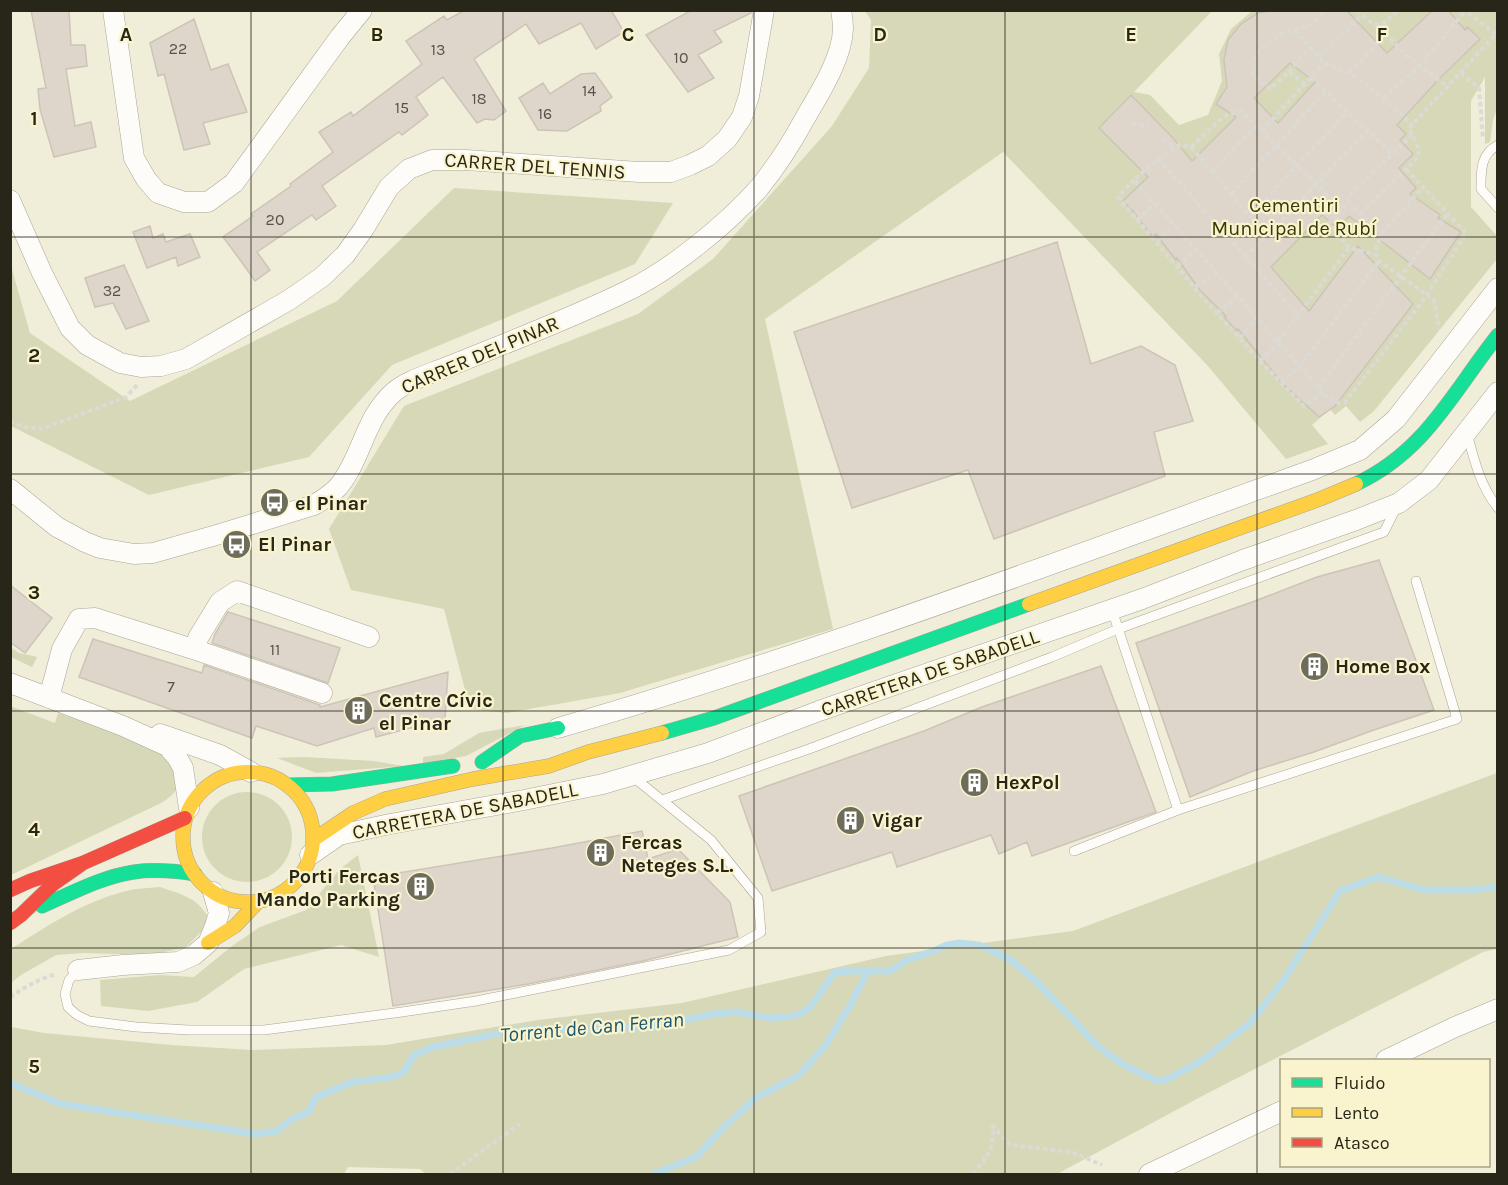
<svg xmlns="http://www.w3.org/2000/svg" width="1508" height="1185" viewBox="0 0 1508 1185" font-family="Karla,sans-serif">
<style>
.green{fill:#d7d8b7}
.lines{fill:none;stroke-linecap:round;stroke-linejoin:round}
.stream{stroke:#bcdde7;stroke-width:7}
.building{fill:#ded6ca;stroke:#cdc4b8;stroke-width:1.5;fill-rule:evenodd}
.lane-casing{stroke:#a8a696;stroke-width:10}
.street-casing{stroke:#a8a696;stroke-width:21}
.fast-casing{stroke:#a8a696;stroke-width:15}
.slow-casing{stroke:#a8a696;stroke-width:15}
.jam-casing{stroke:#a8a696;stroke-width:15}
.path{stroke:#dcdad4;stroke-width:4;stroke-dasharray:4.5 3;stroke-linecap:butt}
.lane{stroke:#fdfcf9;stroke-width:9}
.street{stroke:#fdfcf9;stroke-width:20}
.fast{stroke:#16e098;stroke-width:14}
.slow{stroke:#ffcf43;stroke-width:14}
.jam{stroke:#f24e42;stroke-width:14}
.grid{fill:none;stroke:#282618;stroke-width:1.5;stroke-opacity:0.55}
.labels{text-anchor:middle;dominant-baseline:central;stroke-width:4.5;stroke-linejoin:round;paint-order:stroke}
.number-label{font-size:16px;fill:#565346}
.street-label{font-size:20px;fill:#282618;stroke:#faf4ce}
.park-label{font-size:20px;fill:#383a03;stroke:#faf4ce}
.poi-label{font-size:20px;font-weight:bold;fill:#282618;stroke:#faf4ce;text-anchor:start}
.water-label{font-size:21px;font-style:italic;fill:#19556d;stroke:#faf4ce}
.grid-label{font-size:20px;text-anchor:middle;font-weight:bold;fill:#282618;stroke:#faf4ce;stroke-width:4.5;stroke-linejoin:round;paint-order:stroke}
</style>
<rect width="100%" height="100%" fill="#f0edd8"/>
<path class="green" d="M865,11H1212L1134,92L1150,95L1179,125L1208,115L1222,81L1219,54L1231,29L1252,11H1497V109L1493,120L1490,142L1485,144V77L1471,101V207L1497,236V259L1374,411L1360,422L1346,406L1335,415L1330,409L1312,425L1328,444L1286,459L1207,365L1003,152L765,319L833,629L620,693L507,713L470,709L444,609L351,590L329,529L404,406L638,314L713,259L832,126L869,68L871,20Z
M454,188L673,203L635,264L392,365L309,457L149,495L11,426V266L30,333L130,401L337,301Z
M10,647L19,653L37,657L32,667L11,657Z
M10,706L55,723L58,713C80,721 164,745 174,762C178,768 176,781 177,789L171,796L163,802L11,875Z
M525,725L466,756L423,763V757L444,754L479,733Z
M304,757L374,761L403,766L316,773L277,758Z
M1497,773V949L1483,952L1206,1094L1057,1174H426L420,1169L348,1167L344,1174H11V1027L44,1033L171,1045L252,1050L386,1045L538,1020L682,1003L886,956L1073,931Z
M202 837a45 45 0 1 1 90 0a45 45 0 1 1-90 0Z
M358,855L379,957L341,945L244,969L197,1002L148,1011L101,1006L100,980L160,975L194,977L232,946L260,927L306,910L339,870Z
M160,887C180,894 197,897 208,917L204,929L186,947L152,955L83,953L56,955L21,975L11,983V949C49,925 90,897 136,889C144,888 152,888 160,887Z"/>
<g class="lines">
<path class="stream" d="M10,1083L61,1104L256,1134L277,1131L292,1119L309,1112L315,1098L352,1082L392,1077L404,1072L414,1055L433,1047L516,1030L648,1027L714,1014L736,1012L770,1018L794,1016L802,1013L811,1006L835,972L852,971H890L909,959L934,951L947,945L959,943L979,945L1011,960L1036,981L1099,1047L1112,1057L1126,1066L1157,1081L1168,1079L1204,1059L1250,1023L1283,981L1340,891L1378,877L1425,890H1472L1498,887
M654,1174L696,1157L724,1127L757,1097L798,1076L826,1045L851,1004L867,972"/>
</g>
<path class="building" d="M31,10H69L71,45H85L87,66L66,69L75,126L91,122L96,147L54,157L40,109L38,89L46,88Z
M465,10H611L624,32L596,49L581,23L539,44L526,24L474,59L506,111L494,120L485,119L477,123L443,77L416,97L428,115L402,135L399,132L322,186L336,206L316,220L312,215L257,252L270,270L255,281L238,257L223,237L253,216L251,214L291,186L290,184L333,152L319,132L351,112L353,116L422,64L406,41L444,16L447,20Z
M692,10H752L751,13L714,31L722,42L698,55L714,78L688,92L646,35Z
M1274,10H1346L1387,53L1433,10H1448L1465,30L1467,27L1480,39L1438,80L1397,125L1406,134L1400,140L1413,154L1399,168L1416,188L1410,194L1440,215L1438,218L1461,232L1430,279L1349,216L1338,229L1322,215L1271,267L1309,311L1358,246L1413,304L1335,406L1319,417L1281,382L1238,329L1236,330L1224,317L1226,316L1199,289L1177,258L1176,260L1156,234L1153,237L1132,210L1123,201L1148,177L1099,128L1131,95L1172,137L1192,161L1236,117L1216,104L1227,87L1224,60L1228,40L1241,24L1258,13ZM1290,63L1315,82L1278,123L1254,98Z
M194,19L211,70L228,64L247,112L203,123L210,144L184,150L164,74L158,76L150,43Z
M595,73L612,97L600,106L601,111L567,131L538,130L519,98L543,83L550,94L581,74Z
M150,226L153,238L163,234L166,242L190,234L200,257L178,266L176,257L147,268L133,232Z
M1057,242L1091,364L1141,346L1175,365L1193,421L1154,432L1165,476L994,539L968,470L852,508L794,332Z
M124,265L149,321L126,329L113,303L95,307L85,278Z
M1379,560L1434,710L1371,731L1314,752L1253,771L1190,797L1136,643L1255,601L1317,577Z
M10,585L52,618L25,653L10,642Z
M228,612L340,648L328,683L212,643L215,634Z
M93,639L202,673L204,665L320,705V707L448,672L445,719L376,737L374,728L317,746L256,726L252,738L79,677Z
M1101,666L1156,812L1032,856L1027,842L999,854L991,835L897,867L892,852L772,891L739,796L924,731L982,707Z
M642,831L648,859L678,849L730,902L738,937L643,961L528,984L393,1006L373,877L552,848Z"/>
<g class="lines">
<defs>
<path id="lane" d="M1498,145C1480,154 1481,172 1481,189L1498,208
M1467,433C1474,459 1480,486 1498,508
M1112,610L1178,810
M662,800L809,749L1052,657L1118,629L1384,532L1396,508
M1074,851L1178,810L1457,719L1416,581
M78,970L69,980L65,994L68,1007L77,1015L89,1021L136,1027L189,1030H264L402,1012L476,1001L729,950L761,932L758,898L711,840L632,776"/>
<path id="street" d="M113,10L134,158L146,179L158,193L184,202H208L234,183L340,37L362,10
M10,200L42,273L70,328L87,345L120,363L141,367L161,366L186,359L289,300L322,277L345,255L363,230L389,187L409,169L432,160H466L639,172H671L690,165L708,156L727,139L742,117L749,96L764,10
M10,489L57,527L85,542L100,548L134,554L153,553L220,534L314,505C324,499 332,494 339,486C362,457 365,417 394,392C408,380 430,374 447,367C465,360 484,352 502,345C544,328 586,311 627,291C671,270 727,224 759,188C776,167 791,144 804,120C819,94 842,59 843,29C843,23 842,16 841,10
M196,650L198,638L220,602L237,591L369,637
M10,683L123,726L167,746L177,757L183,768L189,808
M49,698L62,649L79,619L95,618L196,650L322,693
M558,728C814,654 1062,560 1312,470L1360,450L1396,419L1498,288
M160,734L220,755L251,772
M310,855L339,835L390,824L524,800L603,784L708,753L819,711L1142,599L1243,560L1356,520L1399,503L1429,480L1498,392
M78,970L123,965L178,962L194,955L208,943L215,926L219,913L213,892
M1386,1060L1455,1027L1498,1009
M1149,1174L1282,1111"/>
<path id="fast" d="M1356,484C1426,451 1452,393 1498,335
M662,733L714,718L1029,604
M482,762L520,736L558,728
M287,785L332,784L453,766
M42,906C72,893 101,877 134,872C154,869 175,871 195,874"/>
<path id="slow" d="M1029,604L1320,499L1356,484
M183 837a65 65 0 1 1 130 0a65 65 0 1 1-130 0Z
M313,840L353,813L385,799L473,779L549,766L588,752L662,733
M208,943L235,926L257,903"/>
<path id="jam" d="M10,890L30,881L83,863
M10,923L21,915L53,884L83,863L185,818"/>
</defs>
<use href="#lane" class="lane-casing"/>
<use href="#street" class="street-casing"/>
<use href="#fast" class="fast-casing"/>
<use href="#slow" class="slow-casing"/>
<use href="#jam" class="jam-casing"/>
<path class="path" d="M1357,10C1377,29 1378,29 1398,10
M1295,30L1324,63L1349,73L1370,87L1412,124
M1385,33L1409,58L1448,87
M1319,57L1362,15
M1289,72L1310,47
M1349,73L1372,49L1385,33L1386,21
M1461,73L1479,88L1483,139
M1311,78L1384,146L1391,154
M1305,84L1289,72L1270,89L1253,75L1255,55L1279,34L1295,30L1312,24L1325,10
M1384,98L1420,66L1465,11
M1132,124L1149,126
M1262,131L1324,63
M1163,139L1175,148
M1191,147L1224,116L1241,111L1342,209
M1158,159L1298,315
M1212,172L1256,126
M1134,180L1118,197L1204,299L1260,361L1304,406L1323,392
M1231,194L1325,92
M1348,202L1349,196L1412,135
M1361,214L1418,157L1419,149L1409,128L1496,34L1464,10
M1250,216L1347,112
M1137,220L1155,203
M1382,233L1423,187
M1267,236L1191,147L1179,145L1158,159L1134,180L1328,398L1339,403L1345,402L1427,295L1466,233L1405,168
M1157,242L1174,224
M1349,248L1329,223L1348,202L1382,233L1375,251L1379,261L1434,300L1439,329
M1245,257L1267,236L1367,131
M1177,266L1197,250
M1195,287L1217,273
M1217,313L1238,296
M1240,338L1257,317
M1278,341L1349,248L1375,254
M1260,361L1280,342
M1281,382L1300,366L1379,261
M1319,387L1448,213
M10,421L24,427L42,429L126,397L137,385
M10,997C25,987 39,979 56,974
M992,1125L1010,1145L1072,1152L1102,1165
M450,1174L520,1124
M973,1174C986,1157 996,1149 992,1126"/>
<use href="#lane" class="lane"/>
<use href="#street" class="street"/>
<use href="#fast" class="fast"/>
<use href="#slow" class="slow"/>
<use href="#jam" class="jam"/>
</g>
<path class="grid" d="M251,10V1174M503,10V1174M754,10V1174M1005,10V1174M1257,10V1174M10,237H1498M10,474H1498M10,711H1498M10,948H1498"/>
<defs>
<symbol id="bus-disc" viewBox="-11 -11 22 22"><circle r="9.5" fill="#6e6c5b" stroke="#faf4ce"/><path d="M-5-6H5V4H4V6H2V4H-2V6H-4V4H-5ZM-3.5-4V0h7V-4ZM-3.5 1.2v1.5H-2V1.2ZM2 1.2v1.5H3.5V1.2Z" fill="#fff"/></symbol>
<symbol id="building-disc" viewBox="-11 -11 22 22"><circle r="9.5" fill="#6e6c5b" stroke="#faf4ce"/><path d="M-4-6H4V6H1V3H-1V6H-4ZM-2.5-4.3h1.7v1.8h-1.7ZM.8-4.3h1.7v1.8H.8ZM-2.5-1h1.7V.8h-1.7ZM.8-1h1.7V.8H.8Z" fill="#fff"/></symbol>
</defs>
<g fill-rule="evenodd">
<use href="#bus-disc" x="258" y="486" width="33" height="33"/>
<use href="#bus-disc" x="220" y="528" width="33" height="33"/>
<use href="#building-disc" x="1298" y="650" width="33" height="33"/>
<use href="#building-disc" x="342" y="694" width="33" height="33"/>
<use href="#building-disc" x="958" y="766" width="33" height="33"/>
<use href="#building-disc" x="834" y="804" width="33" height="33"/>
<use href="#building-disc" x="584" y="836" width="33" height="33"/>
<use href="#building-disc" x="404" y="870" width="33" height="33"/>
</g>
<g class="labels">
<g class="number-label">
<text x="178" y="48">22</text>
<text x="438" y="49">13</text>
<text x="681" y="57">10</text>
<text x="589" y="90">14</text>
<text x="479" y="98">18</text>
<text x="402" y="107">15</text>
<text x="545" y="113">16</text>
<text x="275" y="219">20</text>
<text x="112" y="290">32</text>
<text x="275" y="649">11</text>
<text x="171" y="686">7</text>
</g>
<g class="street-label">
<text transform="translate(535 166) rotate(4)">CARRER DEL TENNIS</text>
<text transform="translate(480 355) rotate(-23)">CARRER DEL PINAR</text>
<text transform="translate(930 673) rotate(-19)">CARRETERA DE SABADELL</text>
<text transform="translate(465 811) rotate(-11)">CARRETERA DE SABADELL</text>
</g>
<g class="park-label">
<text x="1294" y="205">Cementiri<tspan x="1294" dy="23">Municipal de Rubí</tspan></text>
</g>
<g class="poi-label">
<text x="295" y="503">el Pinar</text>
<text x="258" y="544">El Pinar</text>
<text x="1335" y="666">Home Box</text>
<text x="379" y="700">Centre Cívic<tspan x="379" dy="23">el Pinar</tspan></text>
<text x="995" y="782">HexPol</text>
<text x="872" y="820">Vigar</text>
<text x="621" y="842">Fercas<tspan x="621" dy="23">Neteges S.L.</tspan></text>
<text x="400" y="876" text-anchor="end">Porti Fercas<tspan x="400" dy="23">Mando Parking</tspan></text>
</g>
<g class="water-label">
<text transform="translate(592 1027) rotate(-5)">Torrent de Can Ferran</text>
</g>
</g>
<g class="grid-label">
<text x="126" y="41">A</text>
<text x="377" y="41">B</text>
<text x="628" y="41">C</text>
<text x="880" y="41">D</text>
<text x="1131" y="41">E</text>
<text x="1382" y="41">F</text>
<text x="34" y="125">1</text>
<text x="34" y="362">2</text>
<text x="34" y="599">3</text>
<text x="34" y="836">4</text>
<text x="34" y="1073">5</text>
</g>
<rect width="1508" height="1185" fill="none" stroke="#282618" stroke-width="24"/>
<rect x="1280" y="1059" width="210" height="108" fill="#faf4ce" stroke="#a6a285" stroke-width="1.5"/>
<rect x="1292" y="1078" width="30" height="9" fill="#16e098" stroke="#a6a285" stroke-width="1.5"/>
<text x="1334" y="1089" font-size="18" fill="#282618">Fluido</text>
<rect x="1292" y="1108" width="30" height="9" fill="#ffcf43" stroke="#a6a285" stroke-width="1.5"/>
<text x="1334" y="1119" font-size="18" fill="#282618">Lento</text>
<rect x="1292" y="1138" width="30" height="9" fill="#f24e42" stroke="#a6a285" stroke-width="1.5"/>
<text x="1334" y="1149" font-size="18" fill="#282618">Atasco</text>
</svg>
